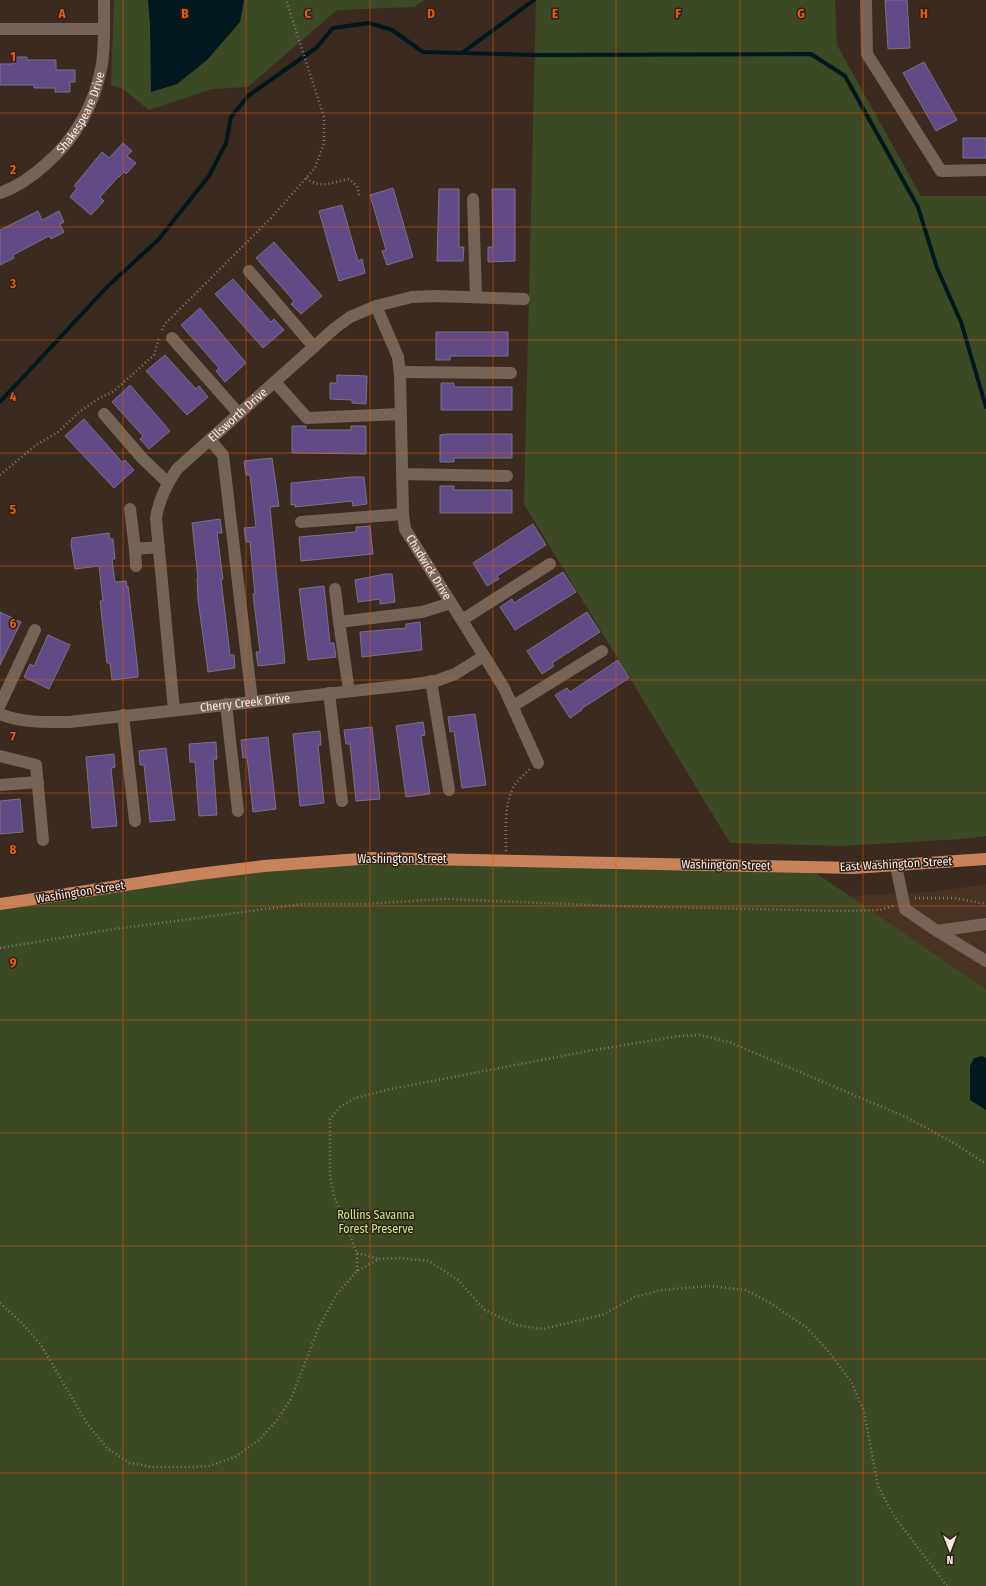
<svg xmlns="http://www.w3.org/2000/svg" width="986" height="1586" viewBox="0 0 986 1586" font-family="'Fira Sans Condensed',sans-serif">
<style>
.built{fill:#483224}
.green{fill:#3c4925}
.water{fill:#00181e}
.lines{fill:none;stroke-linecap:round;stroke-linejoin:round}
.stream{stroke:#00181e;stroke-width:4}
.building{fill:#604b86;stroke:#787286}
.path{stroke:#897a71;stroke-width:2.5;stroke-dasharray:1 3;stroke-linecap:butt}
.minor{stroke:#766357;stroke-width:12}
.major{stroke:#c8835a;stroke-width:12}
.grid{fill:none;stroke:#e8590c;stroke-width:1;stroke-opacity:0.55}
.labels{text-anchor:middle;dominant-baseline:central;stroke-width:3;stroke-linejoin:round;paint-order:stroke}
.street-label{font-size:12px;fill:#f6eae4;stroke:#302016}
.park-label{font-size:12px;fill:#c3e889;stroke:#302016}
.grid-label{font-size:13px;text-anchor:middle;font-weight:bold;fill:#e8590c;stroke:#302016;stroke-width:3;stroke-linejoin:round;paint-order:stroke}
</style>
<rect width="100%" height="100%" fill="#3b2a1f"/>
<path class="built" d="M986,884V989L849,896L933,892Z"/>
<path class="green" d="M114,0H425L414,7L337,10L248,87L212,89L149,110L123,89L111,85Z
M536,0H835L837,45L921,196H986V836L962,839L842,846L730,843L524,504Z
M374,858L807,867L986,989V1586H0V904Z"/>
<path class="water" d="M148,0H244L240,22L207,60L177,84L151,92L150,24Z
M982,1056L986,1058V1110L970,1100V1066L974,1058Z"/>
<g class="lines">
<path class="stream" d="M462,53L534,0
M0,402L108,286L158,240L209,176L226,143L231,117L248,96L316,48L333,28L369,23L392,30L423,52L534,55L811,54L845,76L918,207L937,268L961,322L986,407"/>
</g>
<path class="building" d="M885,0H907L910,48L888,49Z
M13,57H27V60H56V70H75V82H70V92H55V88H34V85H0V64H13Z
M924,62L957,120L936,131L903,73Z
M963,138H986V158H963Z
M123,143L132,151L127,156L136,163L126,174L124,172L119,177V176L100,197L104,201L91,215L70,197L77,188L74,186L102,152L109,158Z
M393,188L413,257L387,265L382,251L386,250L370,195Z
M439,189H459V247H464L463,261H437Z
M492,189H515V261L488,262V247H493Z
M342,205L358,261L362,259L365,273L339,281L319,211Z
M38,211L42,220L59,211L64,222L60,224L64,232L51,239L49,236L13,255L14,258L0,265V230Z
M274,242L322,296L301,314L291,304L294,301L256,258Z
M233,279L271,322L274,319L284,330L263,348L215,294Z
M200,308L246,363L225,382L216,371L219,368L181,325Z
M436,332H508V356H450V360H436Z
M165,355L196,389L199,386L208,397L187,415L146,371Z
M337,375L367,376L366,404L352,403V400L330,399V383H337Z
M441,383H454V387H512V410H441Z
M130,385L170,431L149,449L140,439L143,436L112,402Z
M84,419L122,462L125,460L134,470L114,488L65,436Z
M292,426H306V430H351V426H366V454L292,453Z
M447,434H512V458H454V462H440V435Z
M272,458L279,506L270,507L285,663L258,666L256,652H260L253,594H255L250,542H246L244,528L256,527L250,475H246L244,461Z
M352,477H364L367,504L353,506L352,501L295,507V504L291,505V483Z
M440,486H454V490H512V513H440Z
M220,519L222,533H217L223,579H221L230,655H234L235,668L208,672L198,600L197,578H198L192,523Z
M533,524L546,545L497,576L499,579L487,586L473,563Z
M370,526L373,554L301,561L299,537L356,532V527Z
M109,533L110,539H113L115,559H112L115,582L126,581L127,587L128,586L138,671V677L112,680L110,663H107L100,601H103L99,566L75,569L71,544L72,538Z
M563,572L576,592L515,630L500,607L512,599L514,603Z
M385,574H392L395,602L380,604V599L358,602L355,580Z
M324,586L330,643H334L336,657L308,660L299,589Z
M0,612L21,622L0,665Z
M587,612L600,632L552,663L554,666L542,674L527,651Z
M420,622L422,650L362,657L360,632L406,628V624Z
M48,635L70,645L49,689L24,677L30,664L34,666Z
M618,660L629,678L581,709L582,710L570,718L555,695L567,688L570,692Z
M475,714L486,785L462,788L454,731L450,732L448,717Z
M423,722L425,735L421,736L430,794L406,797L396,726Z
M372,727L380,799L356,801L350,744H346L344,730Z
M320,731L321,745H318L324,803L300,806L293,734Z
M268,737L276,809L253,812L247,757L243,758L241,740Z
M216,742L217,759H213L217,815L199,816L195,762H190L189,744Z
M166,748L175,820L150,822L144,765H140L139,751Z
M114,754L115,767L111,768L117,826L92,828L86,757Z
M20,799L23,832L0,834V801Z"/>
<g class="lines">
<path class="path" d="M306,178C322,190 331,182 349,179L357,186L360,198
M162,330L164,325L271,218L315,168L324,143V117L286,0
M0,475L36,445L58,432L78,413L98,399L114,391L154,355L159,338
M506,851C506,830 504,806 513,788C517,780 524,775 530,769
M915,898H954L986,904
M0,948L108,930L303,904H365L446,899L615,906L842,911L880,910L893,906
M357,1253L379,1259
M357,1271V1253L334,1196L330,1175V1119L340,1107L355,1098L391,1089L588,1051L679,1036L700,1035L729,1042L906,1117L954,1143L986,1164
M0,1303L20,1321L41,1345L88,1425L108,1449L130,1463L151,1467H193L209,1466L235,1457L259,1440L277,1420L291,1399L319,1327L337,1294L357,1271L379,1259L399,1258L429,1261L458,1280L485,1310L516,1325L543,1329L602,1315L635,1297L662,1290L709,1286L746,1290L772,1304L806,1327L829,1352L852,1383L864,1412L878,1486L894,1516L947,1586"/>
<g class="minor">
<path d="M866,0L867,54L941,171L986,170"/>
<path d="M0,29H104"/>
<path id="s1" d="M0,193C17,187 33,176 46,164C76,138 95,104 102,64C105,44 104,21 104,0"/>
<path d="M473,199L476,297"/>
<path d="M249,271L314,347"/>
<path id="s2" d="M376,306L398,357L400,375L403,514L405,529L504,688L538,763"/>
<path d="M172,338L239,414"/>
<path d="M400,372L511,373"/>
<path d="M275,382L307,418L400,414"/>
<path d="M104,414L142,458L168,483"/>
<path d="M210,440L223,455L252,701"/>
<path d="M402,474L507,476"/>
<path d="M130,509L135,549L159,547"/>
<path d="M301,522L403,514"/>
<path d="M135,549L136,566"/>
<path d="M335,589L339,622"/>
<path d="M462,620L550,564"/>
<path d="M431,681L449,790"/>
<path d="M349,691L339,622L422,612L451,603"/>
<path d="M329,693L342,801"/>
<path d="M226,704L238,811"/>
<path d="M0,705L35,630"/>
<path d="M513,706L602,651"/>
<path id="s3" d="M174,710L156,518C159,499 166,485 177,469L335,328L350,317L376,306L412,297L435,296L524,299"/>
<path id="s4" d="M0,714C22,723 45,722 69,722L408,685L436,681L455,674L484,656"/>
<path d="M123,715L135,821"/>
<path d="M0,756L36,765L43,840"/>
<path d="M0,785L38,782"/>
<path d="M896,866L905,909L937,931L986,961"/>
<path d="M937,931L986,924"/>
</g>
<path class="major" d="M0,904L191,875L264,866L374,858L853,868L986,859"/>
</g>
<path class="grid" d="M123,0V1586M246,0V1586M370,0V1586M493,0V1586M616,0V1586M740,0V1586M863,0V1586M0,113H986M0,227H986M0,340H986M0,453H986M0,566H986M0,680H986M0,793H986M0,906H986M0,1020H986M0,1133H986M0,1246H986M0,1359H986M0,1473H986"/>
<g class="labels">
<g class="street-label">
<text stroke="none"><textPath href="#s1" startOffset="118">Shakespeare Drive</textPath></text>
<text stroke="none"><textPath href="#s3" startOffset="328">Ellsworth Drive</textPath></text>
<text stroke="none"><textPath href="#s2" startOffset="273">Chadwick Drive</textPath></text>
<text stroke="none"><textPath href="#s4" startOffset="247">Cherry Creek Drive</textPath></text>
<text x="402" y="859">Washington Street</text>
<text transform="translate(896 864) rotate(-3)">East Washington Street</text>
<text transform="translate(726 865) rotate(1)">Washington Street</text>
<text transform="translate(80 892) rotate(-9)">Washington Street</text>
</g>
<g class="park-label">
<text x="376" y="1215">Rollins Savanna<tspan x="376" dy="14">Forest Preserve</tspan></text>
</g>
</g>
<g class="grid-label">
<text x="62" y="18">A</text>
<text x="185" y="18">B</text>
<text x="308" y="18">C</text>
<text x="431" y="18">D</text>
<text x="555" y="18">E</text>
<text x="678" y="18">F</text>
<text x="801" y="18">G</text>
<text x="924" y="18">H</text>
<text x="13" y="61">1</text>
<text x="13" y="174">2</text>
<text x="13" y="288">3</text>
<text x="13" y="401">4</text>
<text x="13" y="514">5</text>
<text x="13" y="628">6</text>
<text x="13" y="741">7</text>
<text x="13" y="854">8</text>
<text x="13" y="967">9</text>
</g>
<g transform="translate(950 1550) rotate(180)" stroke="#302016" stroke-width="3" paint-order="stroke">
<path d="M0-3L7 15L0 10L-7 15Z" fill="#f6eae4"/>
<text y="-6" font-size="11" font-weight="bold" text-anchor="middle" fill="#f6eae4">N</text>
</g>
</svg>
